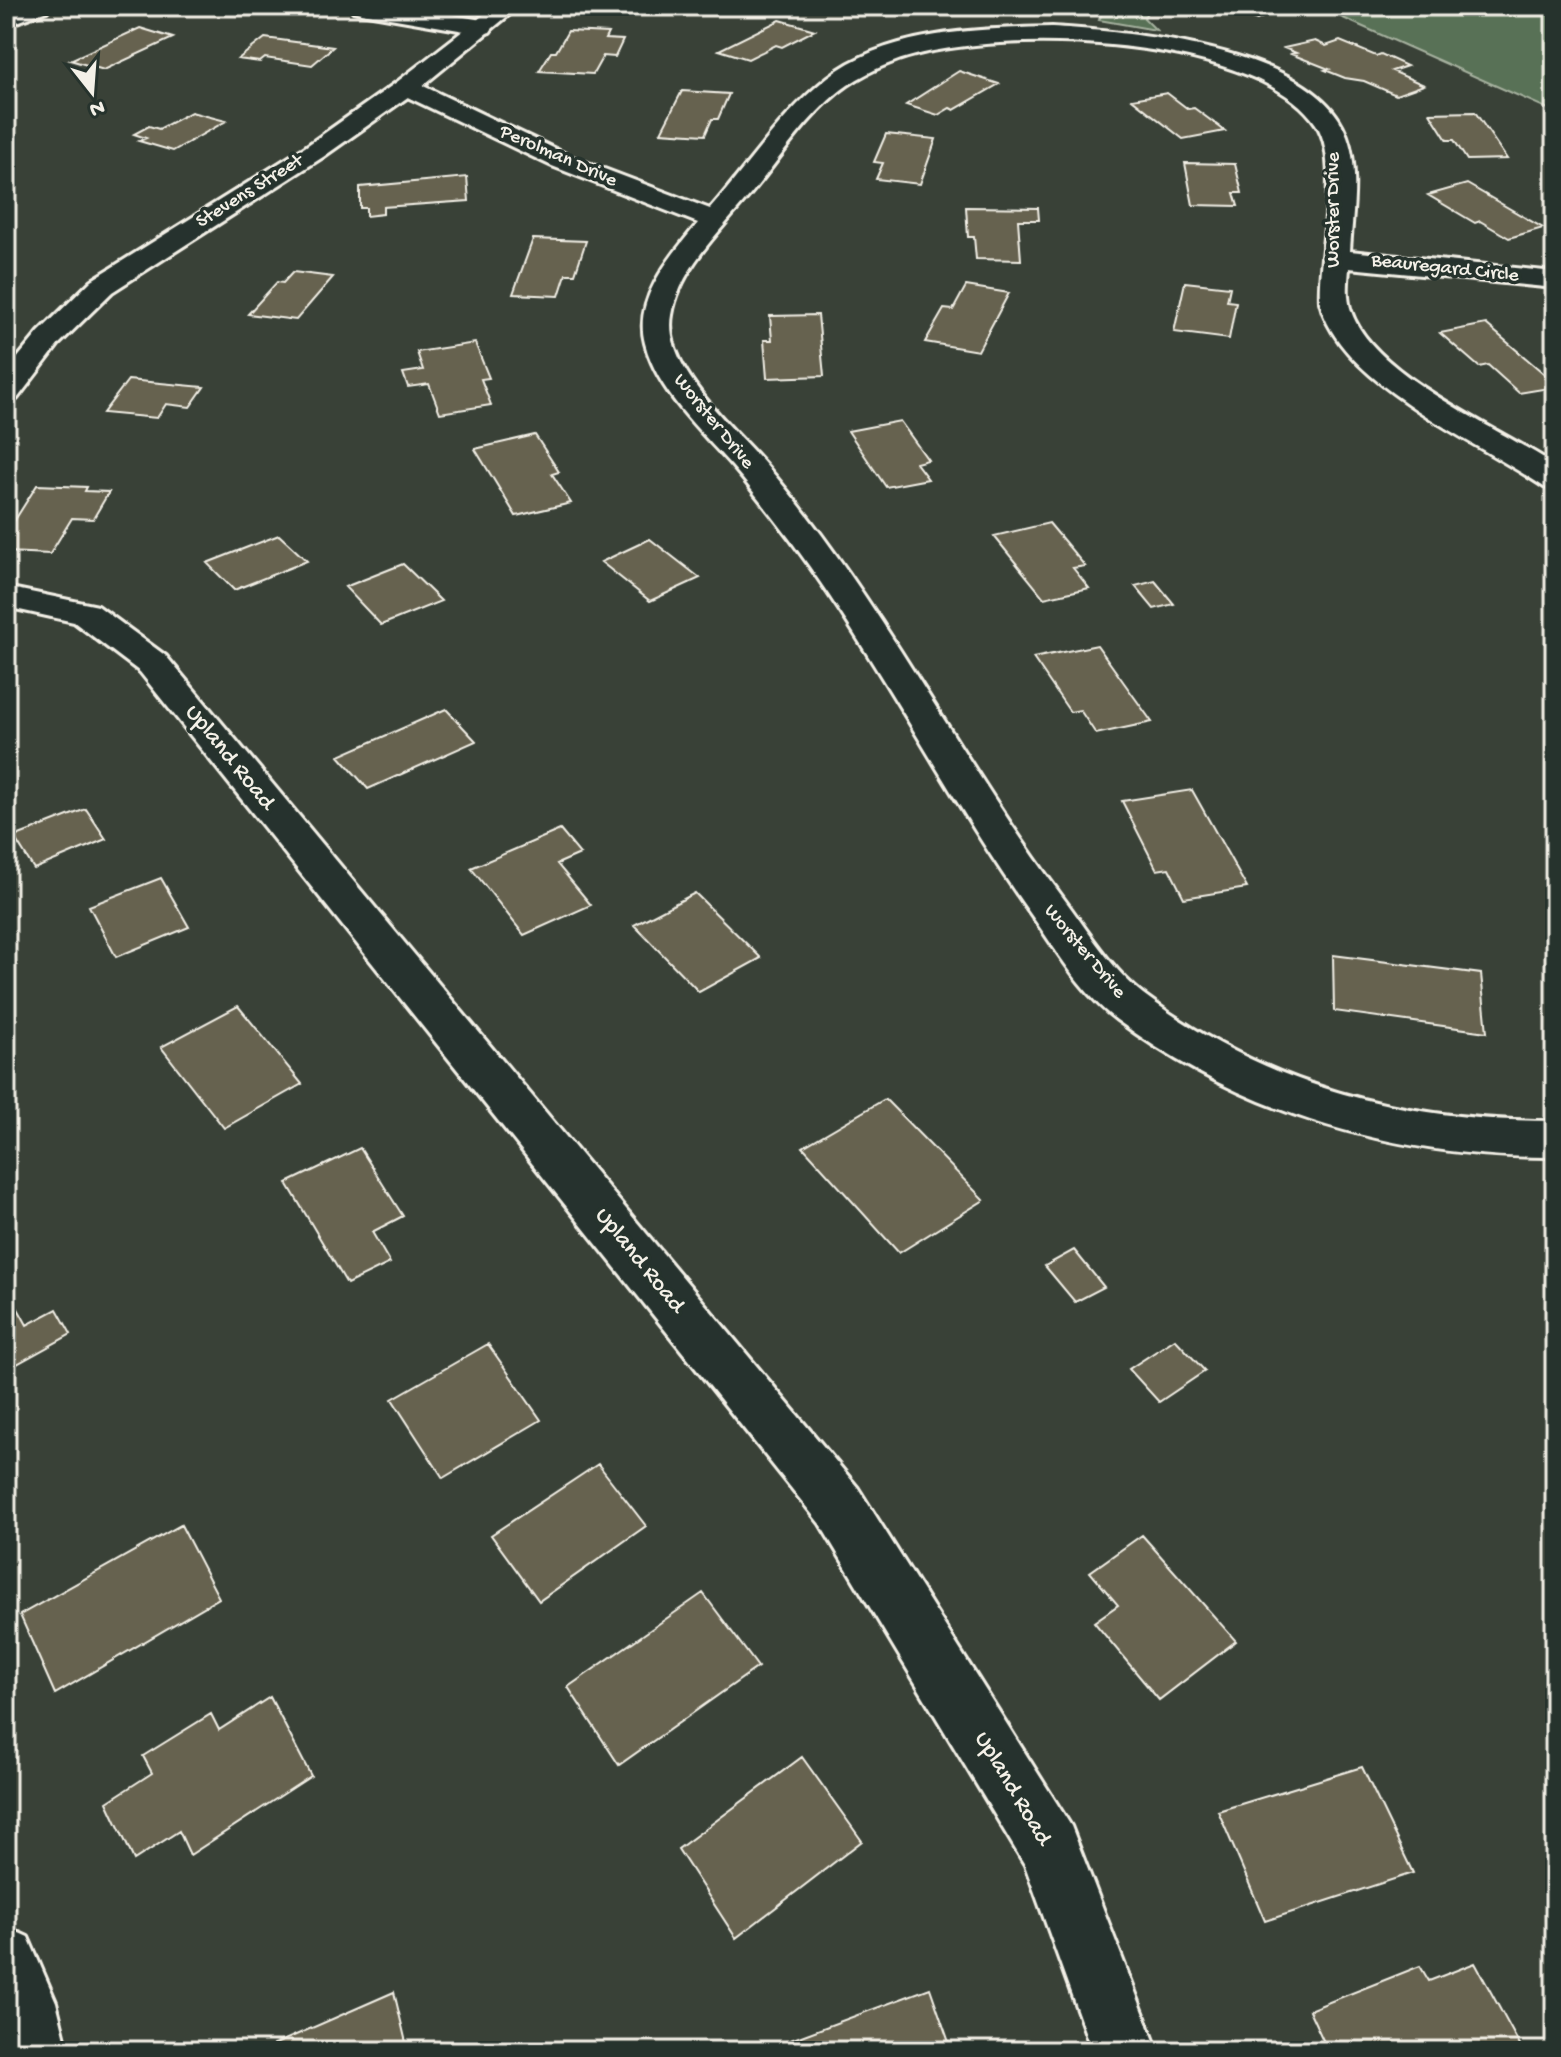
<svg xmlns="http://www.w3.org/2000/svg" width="1561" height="2057" viewBox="0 0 1561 2057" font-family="'Gochi Hand',sans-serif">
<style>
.green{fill:#587156;stroke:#a6b19f;stroke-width:2}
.building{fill:#66624f;stroke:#f4f1e8;stroke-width:2}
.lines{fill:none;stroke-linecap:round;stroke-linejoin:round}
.minor-casing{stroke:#f4f1e8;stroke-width:6}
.tertiary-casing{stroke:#f4f1e8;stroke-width:6}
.path{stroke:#f4f1e8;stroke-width:3;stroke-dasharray:5 3;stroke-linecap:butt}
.minor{fill:#26332d;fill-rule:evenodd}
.tertiary{fill:#26332d;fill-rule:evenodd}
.labels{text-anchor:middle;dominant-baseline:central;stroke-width:7;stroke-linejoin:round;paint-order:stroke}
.far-street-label{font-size:20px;fill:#f4f1e8;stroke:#26332d}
.street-label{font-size:24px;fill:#f4f1e8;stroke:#26332d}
</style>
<rect width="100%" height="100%" fill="#394137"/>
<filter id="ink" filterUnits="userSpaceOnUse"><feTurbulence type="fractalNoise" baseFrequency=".0125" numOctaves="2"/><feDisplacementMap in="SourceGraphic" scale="16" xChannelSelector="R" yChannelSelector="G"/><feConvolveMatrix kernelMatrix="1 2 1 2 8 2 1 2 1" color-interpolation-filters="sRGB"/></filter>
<g filter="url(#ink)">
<path class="green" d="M1106,6H1150L1144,18L1156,30L1099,20Z
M1316,6H1555V112Z"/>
<path class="building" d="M1204,6H1264L1277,10L1257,20L1223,8L1217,10Z
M780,20L815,30L782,47L776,45L748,59L719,50Z
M140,28L173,38L104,70L70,60Z
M568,31L608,33L605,39L623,40L615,57L603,56L593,74L539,71L551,52H556Z
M265,38L333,47L312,65L265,58L260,62L238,59Z
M1315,41L1326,46L1340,41L1376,56L1381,54L1407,66L1392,71L1424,85L1396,95L1364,81L1345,78L1325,70L1329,69L1291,54L1296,53L1284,48Z
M959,71L999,84L954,110L950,108L938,115L906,105Z
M682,91L729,94L718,119H712L705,135L661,132Z
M1167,93L1188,109L1194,108L1225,131L1183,139L1132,99Z
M191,112L226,121L173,151L139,141L146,138L134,134L149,126L159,129Z
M1475,112L1507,159L1467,160L1454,140H1447L1430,113Z
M886,134L936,139L920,184L876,179L883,163L874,162Z
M1185,163L1235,164L1242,193H1234L1238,206L1193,205Z
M467,177L469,201L383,207V214L366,216V208H360V187Z
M1467,184L1543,228L1509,238L1480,221L1475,223L1428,195Z
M966,207L1038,208L1039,220H1018L1021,260L976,259L974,237H968Z
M533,239L586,241L575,274H566L559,296L513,294Z
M293,272L333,277L296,320L248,314L277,282L283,283Z
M1185,282L1230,287L1227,301L1236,302L1229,339L1174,332Z
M966,286L1009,293L978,351L925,342L944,309L953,310Z
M818,315L824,376L767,378L764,340H772L770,316Z
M1486,324L1555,383V387L1519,393L1488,365L1479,367L1440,333Z
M475,343L489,378L481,379L491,405L440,413L429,384L408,387L403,373L423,370L417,352Z
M128,380L204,387L190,407L166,404L157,418L103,413Z
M900,421L928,460L916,463L928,479L886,487L848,431Z
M535,435L559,472L552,474L571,503L516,516L475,449Z
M37,485L87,487L85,491L109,492L93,519L72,518L50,554L6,552V534Z
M1049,523L1085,566L1073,568L1089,588L1044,598L994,536Z
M279,535L307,561L234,590L207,563Z
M650,539L700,578L650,601L601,562Z
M403,564L441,601L381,625L345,587Z
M1155,581L1174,604L1154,609L1135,586Z
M1097,645L1152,722L1096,734L1080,710L1070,712L1033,658Z
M446,709L476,741L368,789L339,756Z
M1192,790L1247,888L1184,898L1169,868L1157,870L1122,801Z
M86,809L106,839L34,869L14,837Z
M560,830L580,854L557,864L591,905L524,935L471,868Z
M161,878L189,927L116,957L89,906Z
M695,893L761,958L699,992L634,925Z
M1333,955L1481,974L1487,1032L1334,1011Z
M238,1006L302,1084L224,1128L161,1047Z
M885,1099L984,1200L899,1253L803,1147Z
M360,1148L403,1216L372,1232L390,1263L347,1284L287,1183Z
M1074,1250L1104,1287L1075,1302L1045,1266Z
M10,1294L27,1325L57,1309L71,1334L6,1370V1296Z
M1175,1339L1205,1371L1159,1402L1129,1369Z
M488,1344L541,1420L443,1478L392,1399Z
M598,1464L646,1526L539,1601L491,1535Z
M181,1525L219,1598L55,1694L20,1615Z
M1142,1535L1236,1641L1159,1700L1094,1622L1118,1605L1090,1572Z
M703,1593L758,1667L619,1765L568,1687Z
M270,1697L311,1776L190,1855L179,1831L134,1860L107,1802L152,1773L143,1756L211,1714L219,1730Z
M802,1757L862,1841L736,1938L678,1849Z
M1362,1767L1413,1873L1265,1921L1218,1811Z
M1475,1963L1523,2051H1328L1309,2010L1420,1966L1429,1981Z
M930,1988L952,2051H761Z
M394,1992L408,2051H274L273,2045Z"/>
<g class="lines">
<defs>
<path id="minor" d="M19,6H50L47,11L6,26V11Z
M350,6H400L482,20L490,22L493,27L490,32L482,34L361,13L353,11Z
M1052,27C1130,32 1317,48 1347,136C1360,172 1352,214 1350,251L1555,272V288L1349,268C1348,282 1346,297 1351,311C1373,376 1500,428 1555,465V490L1544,487C1479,442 1338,383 1320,302C1317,255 1342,162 1316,124C1255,33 980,25 888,64C875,69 860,77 848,85C812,110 785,151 758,185C728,224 680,265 672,315C662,367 734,428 765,464C784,486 803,510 821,534C908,652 976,782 1064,899C1088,931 1112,970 1143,994C1266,1087 1404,1121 1555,1121V1157C1397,1158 1245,1115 1117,1020C1083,995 1059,954 1035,920C947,797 880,661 790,539C771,514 752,489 732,466C700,430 657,391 645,343C633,299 671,256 698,223L552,166L397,92L394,87L397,82H415L570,156L710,209C749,165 782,113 828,77C889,30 979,29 1052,27Z
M6,587L98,606L166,656L858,1488L1071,1826L1158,2051H1092L1025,1865L820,1524L140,672L74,622L6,607Z
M6,1927L28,1937L56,2002L68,2051H6Z"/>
<path id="tertiary" d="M495,6H520L415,92L323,157L112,292L59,344L17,399L6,401V372L39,332L92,280L305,147L397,82Z"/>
</defs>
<use href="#minor" class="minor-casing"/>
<use href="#tertiary" class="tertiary-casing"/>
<path class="path" d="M1434,6L1494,14L1555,11"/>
<use href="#minor" class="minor"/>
<use href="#tertiary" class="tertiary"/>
</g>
</g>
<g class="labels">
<g class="far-street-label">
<text transform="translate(558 157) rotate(24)">Perolman Drive</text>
<text transform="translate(250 192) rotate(-32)">Stevens Street</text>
<text transform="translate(1334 210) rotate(-90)">Worster Drive</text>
<text transform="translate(1445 269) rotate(6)">Beauregard Circle</text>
<text transform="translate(713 422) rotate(51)">Worster Drive</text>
<text transform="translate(1084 952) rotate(50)">Worster Drive</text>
</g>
<g class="street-label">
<text transform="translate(229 758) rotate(51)">Upland Road</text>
<text transform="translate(639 1261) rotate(51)">Upland Road</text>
<text transform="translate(1012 1789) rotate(59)">Upland Road</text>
</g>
</g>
<rect width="1561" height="2057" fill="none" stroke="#26332d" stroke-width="32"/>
<rect x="16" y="16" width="1529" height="2025" fill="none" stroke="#f4f1e8" stroke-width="3" filter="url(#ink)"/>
<g transform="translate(92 92) rotate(163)" stroke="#26332d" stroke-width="6" paint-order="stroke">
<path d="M0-6L14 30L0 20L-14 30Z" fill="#f4f1e8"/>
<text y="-12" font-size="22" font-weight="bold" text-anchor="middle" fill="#f4f1e8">N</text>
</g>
</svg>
